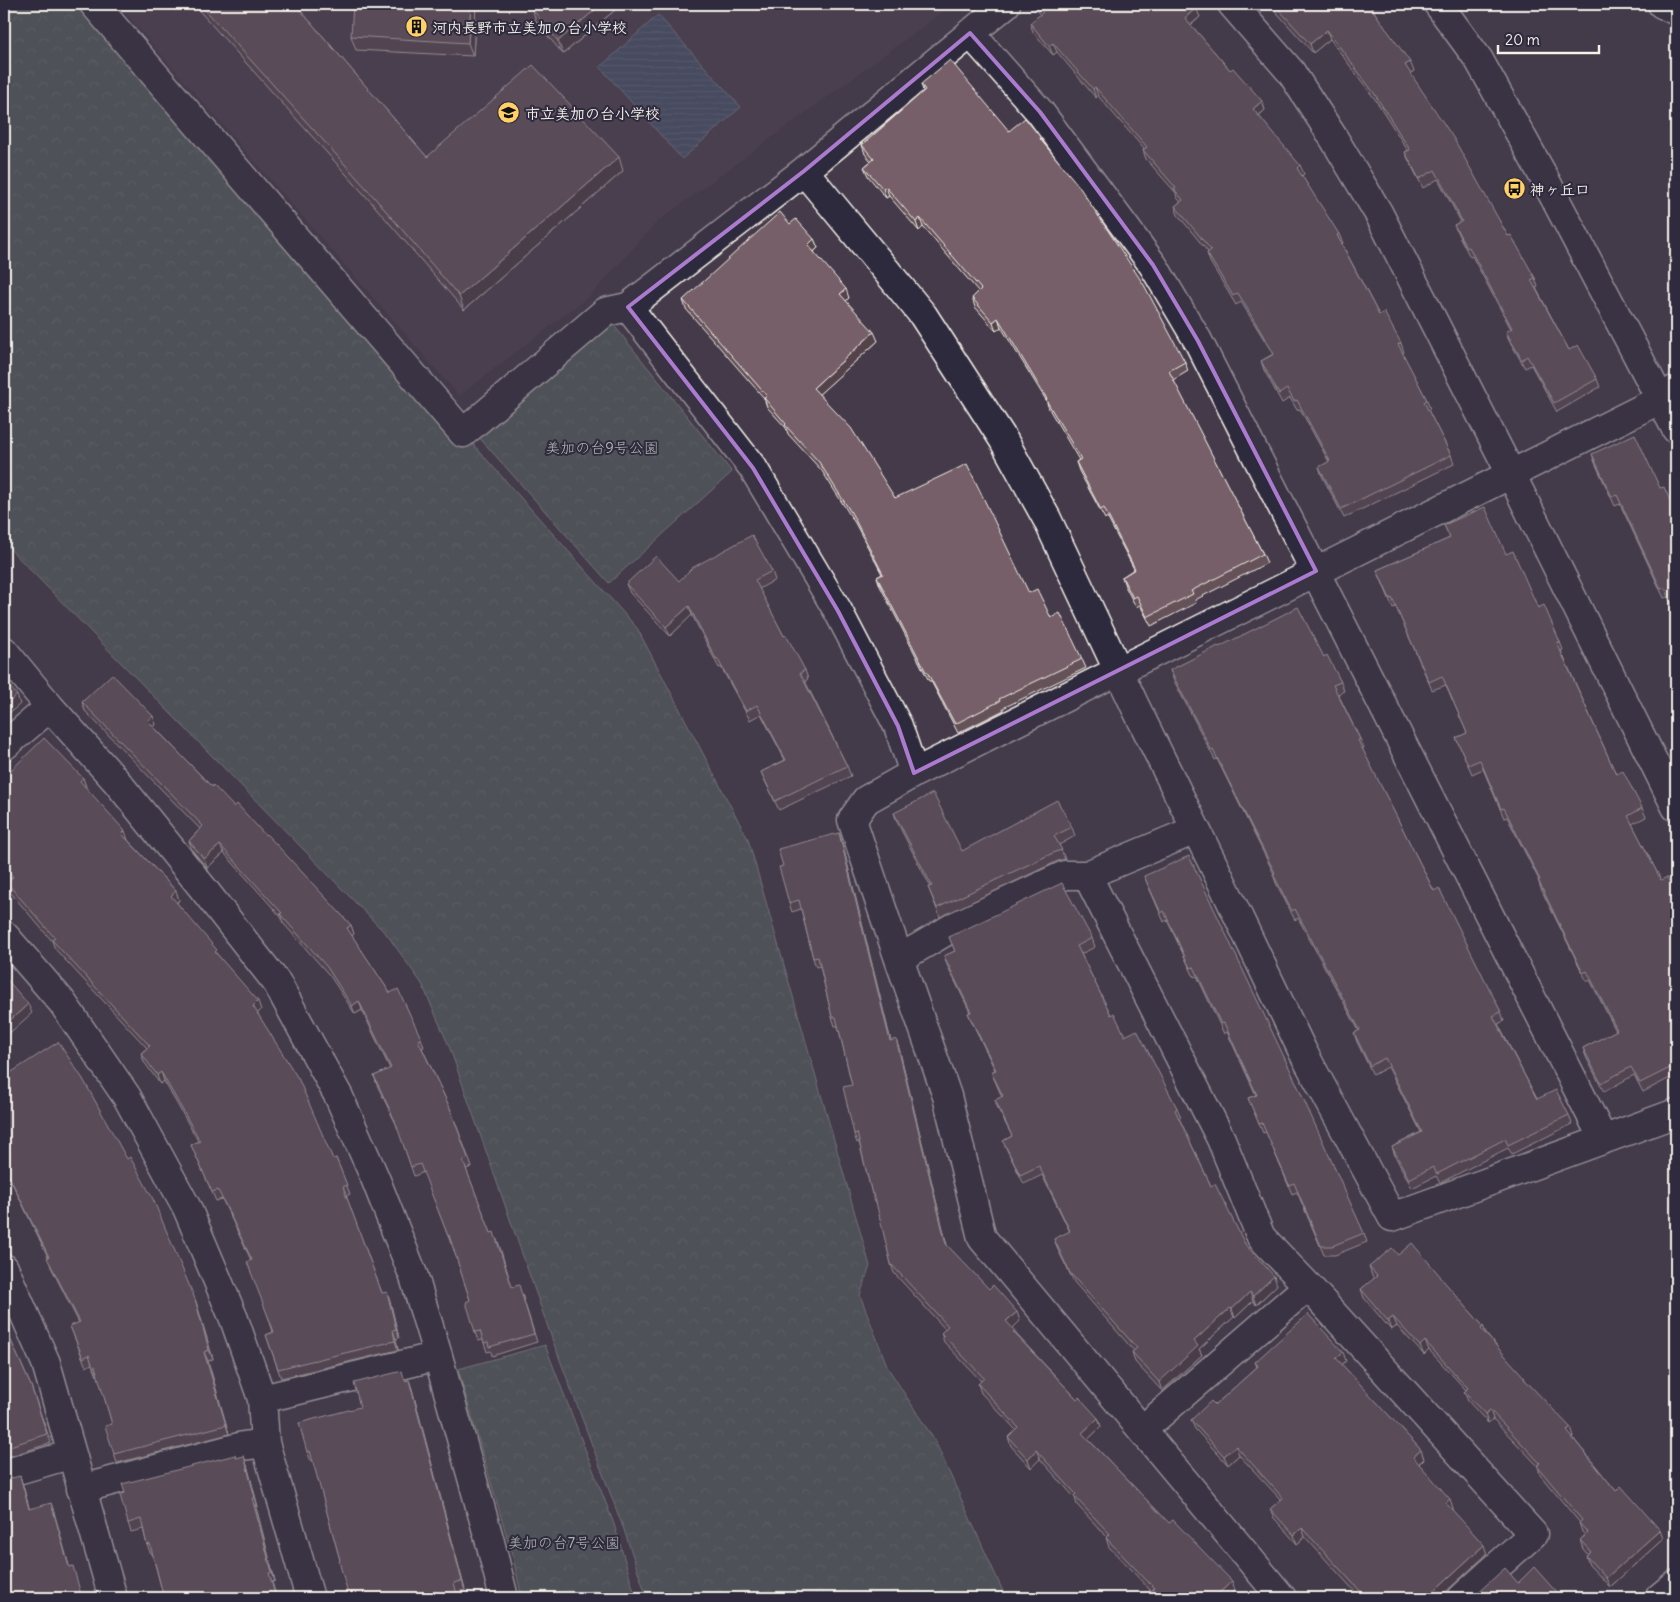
<svg xmlns="http://www.w3.org/2000/svg" width="1680" height="1602" viewBox="0 0 1680 1602" font-family="Delius,'Klee One',sans-serif">
<style>
.built{fill:#534553}
.park{fill:url(#park-crowns);stroke:#a8b0a8}
.water{fill:url(#water-rules);stroke:#909aa5}
.lines{fill:none;stroke-linecap:round;stroke-linejoin:round}
.minor-casing{stroke:#f4f1e8;stroke-width:31}
.minor{stroke:#2f2a3d;stroke-width:28}
.wall{fill:#655159;stroke:#f4f1e8}
.shaded-wall{fill:#534248;stroke:#f4f1e8}
.building{fill:#765e67;stroke:#f4f1e8}
.marked{fill:none;stroke:#ab7bcf;stroke-width:4;stroke-linejoin:round}
.labels{text-anchor:middle;dominant-baseline:central;stroke-width:4;stroke-linejoin:round;paint-order:stroke}
.poi-label{font-size:15px;font-weight:bold;fill:#f4f1e8;stroke:#2f2a3d;text-anchor:start}
.park-label{font-size:15px;fill:#afb6ae;stroke:#2f2a3d}
</style>
<defs>
<pattern id="park-crowns" width="20" height="18" patternUnits="userSpaceOnUse" patternTransform="scale(1.25)"><rect width="20" height="18" fill="#5b6f67"/><path d="M2 6a3 3 0 1 1 6 0M12 15a3 3 0 1 1 6 0" fill="none" stroke="#73847d"/></pattern>
<pattern id="water-rules" width="6" height="5" patternUnits="userSpaceOnUse" patternTransform="scale(1.25)"><rect width="6" height="5" fill="#4e6079"/><path d="M0 2.5h6" fill="none" stroke="#68778c"/></pattern>
</defs>
<rect width="100%" height="100%" fill="#443a4a"/>
<filter id="ink" filterUnits="userSpaceOnUse"><feTurbulence type="fractalNoise" baseFrequency=".02" numOctaves="2"/><feDisplacementMap in="SourceGraphic" scale="10" xChannelSelector="R" yChannelSelector="G"/><feConvolveMatrix kernelMatrix="1 2 1 2 8 2 1 2 1" color-interpolation-filters="sRGB"/></filter>
<g filter="url(#ink)">
<path class="built" d="M117,4H954L657,222L592,294L459,396Z"/>
<path class="park" d="M4,4H94L463,433L637,628L748,839L870,1266L860,1295L888,1368L935,1441L1006,1598H649L644,1589L624,1530L551,1336L449,1046L422,984L388,936L4,543Z
M612,323L732,472L609,583L476,434Z
M545,1345L614,1524L636,1598H522L513,1558L458,1369Z"/>
<path class="water" d="M658,15L741,107L682,159L600,67Z"/>
<g class="lines">
<defs>
<path id="minor" d="M94,4L463,433L605,312L628,307L804,171L1006,4
M1232,4L1291,72L1333,137L1379,214L1511,474L1676,807
M1438,4L1479,60L1540,170L1676,429
M1662,4L1676,11
M970,33L1040,112L1153,265L1198,341L1603,1139
M804,171L923,315L1003,439L1047,519L1135,706L1216,870L1303,1052L1392,1217L1676,1113
M628,307L753,468L838,611L898,726L914,773
M4,651L50,707L118,783L202,887L277,983L339,1097L375,1178L414,1277L438,1356L490,1542L504,1598
M4,746L50,707
M1195,830L1087,875L1221,1139L1261,1237L1308,1286L1533,1534L1462,1598
M4,935L62,1002L127,1097L187,1208L234,1319L262,1399L265,1443
M899,959L955,926L1065,875H1087
M4,1268L46,1363L113,1598
M262,1399L438,1356
M1142,1430L1308,1286
M4,1474L72,1454
M81,1489L243,1446L265,1443L310,1598
M1282,1598L982,1238L947,1096L899,959L852,820L866,800L914,773L1661,399L1676,389
M1659,1598L1676,1584"/>
</defs>
<use href="#minor" class="minor-casing"/>
<use href="#minor" class="minor"/>
</g>
<path class="wall" d="M193,4H295L427,157L623,171L464,310L372,203Z
M476,4L473,56L356,50L351,36Z
M539,4H622L563,54L537,23L532,9Z
M1032,4H1192L1200,17L1191,25L1230,70L1262,101L1265,110L1259,116L1304,174L1302,176L1343,243L1342,244L1379,315L1401,343L1404,352L1402,353L1427,400L1430,409L1428,410L1451,455L1454,464L1344,518L1322,476L1319,467L1329,462L1300,409L1297,410L1290,398L1282,403L1264,370L1261,361L1273,354L1241,302L1236,305L1210,262L1207,253L1208,252L1178,215L1175,206L1181,202L1177,198L1176,193L1146,159L1143,150L1144,149L1098,96L1096,98L1057,52L1053,55L1033,32L1030,23L1040,15L1034,7Z
M1269,4H1372L1375,13L1414,71L1410,73L1508,236L1535,278L1538,287L1536,288L1569,350L1597,379L1600,387L1557,412L1531,365L1525,368L1509,340L1506,332L1511,329L1472,256L1470,257L1458,234L1454,225L1461,222L1438,179L1423,188L1409,161L1405,152L1408,151L1377,102L1330,39L1313,53Z
M921,84L1009,131L1041,138L1043,143L1185,362L1188,371L1173,380L1263,554L1267,563L1195,600L1196,603L1151,626L1140,605L1136,607L1125,586L1122,577L1134,569L1107,517L1105,519L1079,471L1076,462L1079,460L1049,409L1046,400L1001,327L996,331L975,307L972,298L979,292L923,227L919,231L889,196L886,198L868,176L864,167L871,161L865,154L862,145L923,91Z
M790,224L814,239L818,248L814,252L849,298L846,301L878,341L819,394L895,498L1029,593L1051,618L1082,659L1086,668L1003,708L1004,710L958,733L931,681H929L880,586L877,577L882,574L855,523L822,471L788,434L786,428L767,407L764,398L686,309L683,300Z
M1592,454L1660,488L1676,514V615L1668,597L1664,598L1620,504L1615,506L1595,463Z
M1444,525L1506,554L1560,642L1563,650L1561,651L1616,774L1642,808L1646,817L1632,824L1661,880L1676,896V1075L1643,1092L1634,1075L1604,1092L1586,1057L1583,1048L1616,1031L1590,980L1587,982L1541,889L1538,880H1539L1507,817L1504,818L1483,769L1472,774L1456,738L1467,733L1446,685L1432,690L1396,607L1393,608L1377,570L1450,538Z
M772,571L775,580L759,589L784,636L805,670L808,679L805,681L847,766L851,776L779,810L765,781L761,772L785,760L761,714L750,720L721,667L719,668L692,615L670,636L630,593L626,584L679,581Z
M1219,647L1324,657L1341,682L1344,691L1338,694L1360,739L1364,748L1362,749L1434,891L1501,1012L1504,1021L1498,1024L1537,1099L1569,1115L1572,1124L1512,1154L1508,1148L1440,1183L1436,1176L1412,1188L1395,1156L1392,1147L1421,1132L1388,1067L1373,1075L1357,1042L1354,1033L1359,1031L1298,918L1295,920L1276,883L1273,874H1274L1217,759L1215,760L1173,679L1170,670Z
M82,702L153,716L156,725L154,727L212,787L265,835L351,925L354,934L352,936L390,993L421,1038L424,1047L422,1048L450,1108L472,1167L466,1169L491,1233L498,1241L512,1287L522,1294L537,1342L492,1356L491,1351L487,1352L483,1340L478,1341L475,1332L470,1300L452,1244H451L424,1172L414,1176L398,1128L377,1085L374,1076L390,1069L362,1010L355,1014L330,976L283,923L281,917L224,853L207,868L192,850L189,841L200,829L85,711Z
M14,767L83,778L86,787L85,788L128,840L176,891L179,900L177,903L261,1010L257,1013L333,1159L336,1158L350,1194L346,1196L382,1293L390,1301L399,1338L396,1339L398,1350L281,1378L266,1335L273,1332L251,1260L222,1199L216,1201L191,1145L198,1141L164,1081L160,1084L144,1062L141,1053L147,1048L55,949L52,941L10,892L7,883L11,879L4,872V777Z
M894,813L962,851L1072,827L1075,836L1059,845L1065,859L1058,861L940,917L928,887L930,886L897,822Z
M839,833L842,842L891,1041L899,1048L947,1246L1020,1321L1012,1328L1017,1335L1077,1399L1098,1418L1101,1427L1088,1439L1169,1523L1235,1590L1227,1598H1152L1150,1592L1151,1591L1109,1547L1106,1538L1107,1537L1077,1505L1075,1498L1040,1459L1031,1468L1011,1446L1008,1437L1016,1430L981,1393L978,1384L981,1381L944,1342L941,1333L945,1329L894,1273L891,1264L877,1203H875L872,1194L859,1142L857,1143L854,1134L852,1085L838,1026H835L832,1017L820,966L816,967L813,958L801,909L792,912L789,903L783,866Z
M1144,876L1364,1233L1367,1242L1335,1255H1324L1297,1192L1292,1194L1266,1132L1263,1133L1248,1098L1256,1095L1227,1032L1224,1034L1197,976L1194,977L1167,920L1164,922Z
M949,937L1092,938L1095,947L1081,954L1111,1015L1177,1108L1181,1117L1179,1118L1211,1186L1245,1244L1277,1285L1256,1305L1253,1301L1235,1318L1234,1317L1199,1349L1202,1355L1162,1391L1135,1362L1132,1352L1134,1351L1074,1282L1057,1248L1054,1239L1070,1232L1042,1175L1024,1184L1007,1150L1003,1141L1012,1136L998,1109L995,1100L1002,1097L991,1072L995,1070L972,1022L968,1013L970,1012L947,965L944,956L955,951Z
M4,1077L195,1299L213,1359L208,1361L229,1434L117,1463L114,1454L112,1424L98,1375L97,1376L92,1364L86,1367L70,1326L79,1323L51,1267L48,1257L10,1179L4,1183Z
M1398,1255L1442,1280L1483,1326L1486,1334L1574,1437L1573,1438L1616,1491L1663,1539L1610,1587L1589,1565L1586,1556L1588,1555L1583,1549L1580,1540L1585,1535L1582,1532L1579,1523H1580L1540,1475L1538,1466L1493,1419L1488,1423L1468,1401L1464,1392L1466,1390L1429,1350L1424,1355L1397,1326L1391,1330L1364,1298L1361,1289L1374,1279L1372,1276L1369,1267Z
M4,1325L31,1386L51,1443L4,1458Z
M1346,1361L1342,1365L1421,1450L1424,1459L1419,1464L1453,1508L1452,1510L1487,1554L1359,1596L1305,1537L1297,1544L1274,1518L1270,1509L1281,1500L1239,1455L1228,1465L1195,1429L1191,1420L1215,1405L1257,1367L1255,1362Z
M409,1380L412,1389L465,1590L457,1592L340,1560L313,1460L311,1461L307,1452L360,1407L406,1381Z
M236,1458L247,1465L258,1507H256L275,1581L272,1582L277,1598H164L152,1553L151,1554L147,1545L143,1529L131,1532L128,1523L125,1493Z"/>
<path class="shaded-wall" d="M471,4H476L473,56L468,43Z
M602,4H622L563,54L558,41Z
M646,4H653L648,8Z
M1196,8L1200,17L1188,27L1185,18Z
M1327,30L1330,39L1313,53L1310,44Z
M1053,43L1057,52L1053,55L1049,46Z
M1410,62L1414,71L1409,74L1405,65Z
M1095,87L1098,96L1096,98L1093,89Z
M1262,101L1265,110L1256,118L1253,109Z
M619,157L623,171L464,310L459,296Z
M1300,165L1304,174L1300,177L1297,168Z
M886,187L889,196L886,198L883,189Z
M920,218L923,227L919,231L916,222Z
M1339,234L1343,243L1341,244L1337,235Z
M814,239L818,248L811,254L808,245Z
M846,289L849,298L844,303L840,294Z
M998,318L1001,327L996,331L993,322Z
M874,332L878,341L816,397L813,388Z
M689,606L692,615L670,636L666,627Z
M17,695L20,704L4,718V707Z
M153,716L156,725L151,730L148,721Z
M83,778L86,787L83,790L80,781Z
M125,831L128,840L122,834Z
M839,833L842,842L893,1050L890,1041Z
M220,845L224,853L207,868L204,859Z
M176,891L179,900L174,905L171,896Z
M351,925L354,934L350,937L347,928Z
M258,1001L261,1010L256,1015L253,1006Z
M359,1001L362,1010L355,1014L352,1006Z
M28,1004L32,1013L4,1038V1026Z
M896,1039L899,1048L949,1253L946,1244Z
M161,1072L164,1081L160,1084L157,1075Z
M6,1170L10,1179L4,1183V1172Z
M1274,1276L1277,1285L1256,1305L1253,1296Z
M387,1292L390,1301L399,1338L396,1329Z
M1250,1292L1253,1301L1235,1318L1232,1309Z
M195,1299L198,1308L213,1359L209,1350Z
M1230,1308L1234,1317L1199,1349L1202,1355L1162,1391L1159,1382L1194,1341Z
M1017,1312L1020,1321L1010,1331L1006,1321Z
M1393,1317L1397,1326L1391,1330L1388,1321Z
M1483,1326L1487,1336L1481,1329Z
M393,1330L396,1339L398,1350L395,1341Z
M1425,1341L1429,1350L1424,1355L1420,1346Z
M204,1352L208,1361L229,1434L226,1425Z
M1343,1352L1346,1361L1339,1367L1336,1358Z
M409,1380L412,1389L465,1590L462,1581Z
M1490,1410L1493,1419L1488,1423L1485,1414Z
M1098,1418L1101,1427L1085,1442L1082,1433Z
M1571,1428L1574,1437L1571,1440L1567,1431Z
M1236,1446L1239,1455L1228,1465L1224,1456Z
M1036,1450L1040,1459L1031,1468L1028,1459Z
M1421,1450L1424,1459L1416,1466L1413,1457Z
M244,1456L247,1465L258,1507L255,1498Z
M20,1476L23,1485L32,1518L29,1509Z
M252,1498L256,1507L275,1581L272,1572Z
M1450,1499L1453,1508L1449,1512L1446,1503Z
M51,1503L54,1512L72,1576L69,1567Z
M1302,1528L1305,1537L1297,1544L1294,1535Z
M1660,1530L1663,1539L1610,1587L1606,1578Z
M1484,1545L1487,1554L1439,1598H1426Z
M1232,1581L1235,1590L1227,1598H1219L1217,1595Z
M1558,1594L1560,1598H1553Z"/>
<path class="building" d="M200,4H295L427,157L533,65L619,157L459,296L367,189Z
M353,4H471L468,43L351,36Z
M539,4H602L558,41L532,9Z
M1035,4H1192L1196,8L1185,18L1230,70L1233,68L1262,101L1253,109L1300,165L1297,168L1339,234L1337,235L1379,315L1384,312L1401,343L1398,344L1427,400L1424,402L1451,455L1341,509L1319,467L1330,461L1297,400L1294,401L1287,389L1279,394L1261,361L1274,354L1238,293L1233,296L1207,253L1211,250L1175,206L1183,200L1174,189L1176,188L1143,150L1147,147L1095,87L1093,89L1053,43L1049,46L1030,23L1043,12Z
M1274,4H1372L1370,6L1410,62L1405,65L1454,139L1508,236L1511,235L1535,278L1531,280L1569,350L1578,345L1597,379L1554,403L1527,356L1522,360L1506,332L1512,328L1469,247L1467,248L1454,225L1462,221L1435,170L1419,179L1405,152L1410,150L1374,93L1327,30L1310,44Z
M950,60L1009,131L1025,118L1041,138L1040,139L1078,185L1144,285L1185,362L1169,371L1263,554L1191,591L1193,594L1147,617L1137,596L1133,598L1122,577L1135,569L1104,508L1101,510L1076,462L1081,459L1046,400L1047,399L998,318L993,322L972,298L981,289L920,218L916,222L886,187L883,189L864,167L874,159L862,145L925,90L921,84Z
M780,212L790,224L796,219L814,239L808,245L846,289L840,294L874,332L813,388L851,428L895,498L967,464L1029,593L1037,589L1051,618L1060,613L1082,659L999,699L1000,701L955,724L927,672H926L877,577L883,574L852,514L819,462L785,425L786,424L764,398L767,396L683,300Z
M1635,434L1660,488L1664,487L1676,514V613L1665,588L1661,589L1617,495L1612,497L1592,454Z
M1485,507L1506,554L1513,551L1538,608L1544,605L1560,642L1557,643L1616,774L1623,771L1642,808L1628,816L1661,880L1667,877L1676,896V1065L1640,1083L1631,1067L1601,1083L1583,1048L1617,1030L1587,971L1583,973L1538,880H1540L1504,808L1501,809L1480,760L1468,765L1456,738L1467,733L1442,676L1429,682L1392,598L1390,599L1377,570L1450,538L1444,525Z
M752,535L772,571L755,580L784,636L786,635L805,670L800,673L847,766L775,801L761,772L786,760L757,705L746,711L717,658L716,659L689,606L666,627L626,584L656,556L679,581L692,568Z
M1298,607L1324,657L1327,655L1341,682L1333,685L1360,739L1358,740L1434,891L1439,888L1501,1012L1493,1016L1537,1099L1556,1090L1569,1115L1508,1145L1505,1139L1437,1174L1433,1167L1409,1179L1392,1147L1422,1132L1385,1058L1370,1066L1354,1033L1360,1030L1295,909L1292,911L1273,874L1275,873L1213,750L1212,751L1170,670L1218,646L1219,647Z
M112,674L153,716L148,721L212,787L213,785L234,807L237,804L265,835L266,834L276,844L351,925L347,928L390,993L398,989L421,1038L418,1040L450,1108L468,1158L463,1161L491,1233L494,1232L512,1287L519,1285L534,1334L489,1347L488,1342L484,1343L480,1331L475,1332L466,1302L470,1300L449,1235L448,1236L420,1164L411,1167L395,1121L374,1076L391,1068L359,1001L352,1006L327,967L280,914L282,913L220,845L204,859L189,841L203,826L82,702Z
M4,680L17,695L4,707Z
M44,738L83,778L80,781L125,831L122,834L176,891L171,896L217,950L215,952L258,1001L253,1006L299,1080L333,1159L336,1158L347,1185L343,1187L382,1293L387,1292L396,1329L393,1330L395,1341L278,1369L266,1335L274,1332L247,1262L252,1260L218,1190L212,1192L191,1145L200,1141L161,1072L157,1075L141,1053L150,1046L52,940L55,938L7,883L13,877L4,866V777Z
M933,793L962,851L1057,800L1072,827L1054,836L1062,850L1055,852L937,908L928,887L932,886L894,813Z
M839,833L890,1041L896,1039L946,1244L989,1289L993,1285L1017,1312L1006,1321L1015,1331L1013,1332L1077,1399L1079,1397L1098,1418L1082,1433L1169,1523L1173,1520L1232,1581L1217,1595L1220,1598H1156L1150,1592L1154,1588L1106,1538L1110,1534L1074,1496L1076,1494L1036,1450L1028,1459L1008,1437L1018,1427L978,1384L984,1378L941,1333L948,1326L891,1264L874,1194H872L857,1133L854,1134L843,1087L852,1085L836,1017H832L818,957L813,958L799,900L789,903L779,867L783,866L778,849Z
M1189,856L1294,1078L1364,1233L1332,1246H1321L1294,1183L1289,1185L1262,1123L1259,1124L1248,1098L1257,1095L1224,1023L1221,1024L1194,967L1190,968L1164,911L1161,913L1144,876Z
M1062,883L1092,938L1077,946L1111,1015L1114,1013L1125,1036L1137,1030L1177,1108L1175,1110L1211,1186L1215,1184L1245,1244L1274,1276L1253,1296L1250,1292L1232,1309L1230,1308L1194,1341L1198,1346L1159,1382L1132,1352L1137,1348L1070,1273L1054,1239L1070,1231L1039,1166L1020,1175L1003,1141L1012,1136L995,1100L1003,1096L991,1072L996,1070L968,1013L971,1012L944,956L955,951L949,937Z
M4,976L28,1004L4,1026Z
M58,1042L83,1079L127,1159L130,1157L153,1199L195,1299L209,1350L204,1352L226,1425L114,1454L105,1426L112,1424L95,1366L93,1367L89,1355L83,1358L70,1326L80,1322L47,1258L49,1257L6,1170L4,1172V1077Z
M1412,1243L1441,1277H1440L1483,1326L1481,1329L1525,1378L1524,1379L1571,1428L1567,1431L1616,1491L1621,1486L1660,1530L1606,1578L1586,1556L1591,1552L1580,1540L1588,1533L1579,1523L1582,1520L1537,1466L1540,1463L1490,1410L1485,1414L1464,1392L1468,1388L1425,1341L1420,1346L1393,1317L1388,1321L1361,1289L1377,1276L1369,1267L1392,1248L1398,1255Z
M1308,1314L1343,1352L1336,1358L1421,1450L1413,1457L1450,1499L1446,1503L1484,1545L1426,1598H1357L1362,1593L1302,1528L1294,1535L1270,1509L1283,1498L1236,1446L1224,1456L1191,1420L1211,1401L1215,1405L1258,1366L1255,1362Z
M4,1325L31,1386L47,1434L4,1448Z
M402,1371L405,1381L409,1380L462,1581L454,1583L458,1598H349L339,1561L340,1560L310,1451L307,1452L299,1423L360,1407L354,1383Z
M235,1455L236,1458L244,1456L255,1498H252L272,1572L269,1573L276,1598H164L150,1544L147,1545L141,1519L128,1523L120,1495L125,1493L122,1484Z
M20,1476L29,1509L51,1503L69,1567L73,1566L82,1598H4V1480Z
M1534,1567L1558,1594L1553,1598H1472L1505,1568L1518,1583Z"/>
</g>
<path d="M0 0H1680V1602H0ZM970,33L1040,112L1153,265L1198,341L1316,571L914,773L898,726L838,611L753,468L628,307L804,171Z" fill="#443a4a" fill-opacity=".55" fill-rule="evenodd"/>
<path class="marked" d="M970,33L1040,112L1153,265L1198,341L1316,571L914,773L898,726L838,611L753,468L628,307L804,171Z"/>
<defs>
<symbol id="building-disc" viewBox="-11 -11 22 22"><circle r="9.5" fill="#ffd166" stroke="#2f2a3d"/><path d="M-4-6H4V6H1V3H-1V6H-4ZM-2.5-4.3h1.7v1.8h-1.7ZM.8-4.3h1.7v1.8H.8ZM-2.5-1h1.7V.8h-1.7ZM.8-1h1.7V.8H.8Z" fill="#111"/></symbol>
<symbol id="school-disc" viewBox="-11 -11 22 22"><circle r="9.5" fill="#ffd166" stroke="#2f2a3d"/><path d="M0-5L7-2L0 1L-7-2ZM-4 1L0 2.5L4 1V4Q0 6-4 4Z" fill="#111"/></symbol>
<symbol id="bus-disc" viewBox="-11 -11 22 22"><circle r="9.5" fill="#ffd166" stroke="#2f2a3d"/><path d="M-5-6H5V4H4V6H2V4H-2V6H-4V4H-5ZM-3.5-4V0h7V-4ZM-3.5 1.2v1.5H-2V1.2ZM2 1.2v1.5H3.5V1.2Z" fill="#111"/></symbol>
</defs>
<g fill-rule="evenodd">
<use href="#building-disc" x="404" y="14" width="25" height="25"/>
<use href="#school-disc" x="496" y="100" width="25" height="25"/>
<use href="#bus-disc" x="1502" y="176" width="25" height="25"/>
</g>
<g class="labels">
<g class="poi-label">
<text x="432" y="27">河内長野市立美加の台小学校</text>
<text x="525" y="113">市立美加の台小学校</text>
<text x="1530" y="189">神ヶ丘口</text>
</g>
<g class="park-label">
<text x="602" y="447">美加の台9号公園</text>
<text x="564" y="1542">美加の台7号公園</text>
</g>
</g>
<rect width="1680" height="1602" fill="none" stroke="#2f2a3d" stroke-width="20"/>
<rect x="10" y="10" width="1660" height="1582" fill="none" stroke="#f4f1e8" stroke-width="2" filter="url(#ink)"/>
<path d="M1498 45v8h101v-8" fill="none" stroke="#f4f1e8" stroke-width="2.5"/>
<text x="1505" y="45" font-size="15" fill="#f4f1e8" stroke="#2f2a3d" stroke-width="4" paint-order="stroke">20 m</text>
</svg>
